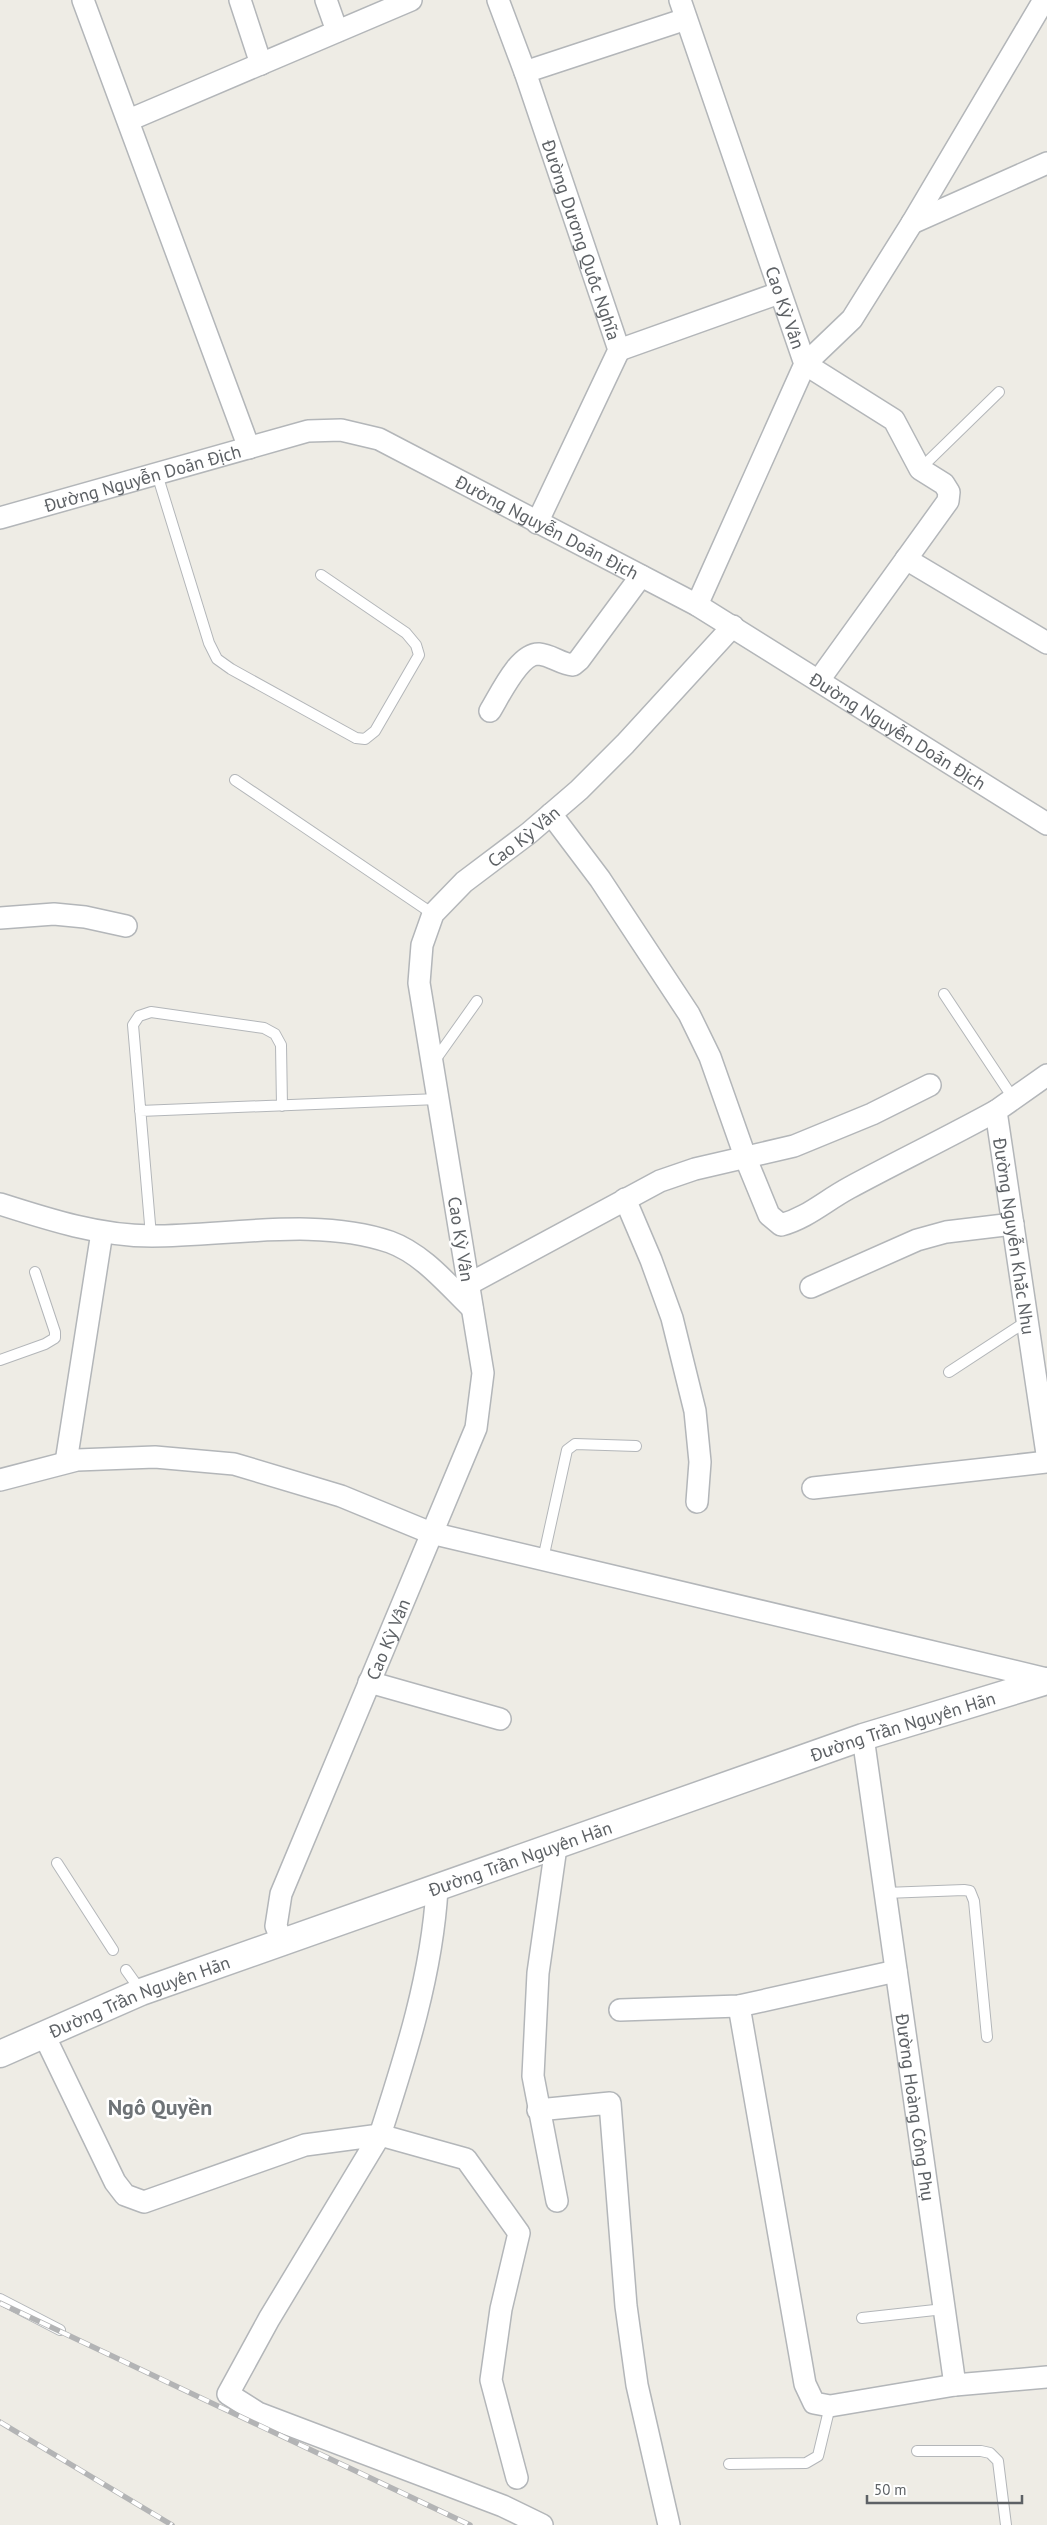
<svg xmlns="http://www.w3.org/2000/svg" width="1047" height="2525" viewBox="0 0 1047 2525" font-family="'PT Sans',sans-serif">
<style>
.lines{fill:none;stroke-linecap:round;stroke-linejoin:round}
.service-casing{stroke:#b3b6b9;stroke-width:12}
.minor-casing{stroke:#b3b6b9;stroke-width:24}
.tertiary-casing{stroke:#b3b6b9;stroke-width:29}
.service{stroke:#fff;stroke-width:10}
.minor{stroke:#fff;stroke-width:21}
.tertiary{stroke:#fff;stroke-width:26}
.rail-casing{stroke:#b3b4b5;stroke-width:5.5}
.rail{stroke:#fff;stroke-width:4;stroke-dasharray:11;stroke-linecap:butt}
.labels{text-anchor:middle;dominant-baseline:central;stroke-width:5;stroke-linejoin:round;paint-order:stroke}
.street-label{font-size:18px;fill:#5d6165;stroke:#fff}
.district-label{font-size:22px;font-weight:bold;fill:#6e7377;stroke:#fff}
</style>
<rect width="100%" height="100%" fill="#eeece5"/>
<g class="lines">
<defs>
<path id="service" d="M920,469L999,392
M157,474L209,643L217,659L231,669L356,738L365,739L375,731L419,655L416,645L406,633L321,575
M235,780L433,914
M944,994L1013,1098
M433,1063L477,1001
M140,1111L438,1099
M151,1236L133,1025L139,1016L151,1012L264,1028L275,1034L281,1045L282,1106
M0,1360L45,1344L55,1338V1332L35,1272
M949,1372L1027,1321
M543,1559L567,1450L575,1444L636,1446
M57,1863L113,1950
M885,1893L964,1890L970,1891L974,1901L987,2037
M126,1970L141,1991
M0,2299L60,2330
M862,2318L944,2309
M917,2451H981L990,2453L998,2461L1006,2525
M729,2464L806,2463L818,2456L830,2406"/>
<g id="minor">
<path d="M83,0L249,448"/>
<path d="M240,0L261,64"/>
<path d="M326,0L337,31"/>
<path id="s1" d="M498,0L525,72L619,350L537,523"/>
<path id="s2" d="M680,0L805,364L697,605"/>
<path d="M525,72L686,19"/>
<path d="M129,120L411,0"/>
<path d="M912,223L1047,163"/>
<path d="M619,350L779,293"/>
<path id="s3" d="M0,518L308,431L341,430L379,439L697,605L1047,824"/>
<path d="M906,559L1047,643"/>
<path d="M819,680L948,501L949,492L944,484L920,469L894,420L805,364L852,319L912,223L1044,0"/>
<path d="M490,711C500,695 519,653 539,654C551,655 561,664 573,665L579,660L641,576"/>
<path d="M551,814L600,879L689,1014L710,1057L746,1159L769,1215L781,1225C807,1218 825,1201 849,1188C897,1162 947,1138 996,1111"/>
<path d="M0,918L54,914L85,917L126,926"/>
<path id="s4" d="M1047,1075L996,1111L1047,1454"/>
<path d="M625,1199L651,1260L672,1318L695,1411L700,1462L697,1502"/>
<path d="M0,1204C50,1220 100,1236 152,1236C228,1236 317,1217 390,1242C423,1254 448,1285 472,1308"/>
<path d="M469,1284L660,1181L695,1169L794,1146L872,1114L930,1085"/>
<path d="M811,1287L917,1240L946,1232L1013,1224"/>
<path d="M66,1462L102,1232"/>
<path d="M0,1480L77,1460L155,1457L234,1464L341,1496L431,1533L1047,1679"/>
<path d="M813,1488L1047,1462"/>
<path d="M369,1682L500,1719"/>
<path id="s5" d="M863,1737L955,2385L1047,2377"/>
<path d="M556,1847L538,1973L533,2076L557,2201"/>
<path d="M437,1889C432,1974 406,2055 380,2135L466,2159L519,2233L501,2309L491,2380L517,2478"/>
<path id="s6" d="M283,1944L276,1926L281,1894L476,1428L483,1373L419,983L422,945L433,914L464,882L529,833L579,790L625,744L733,626"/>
<path d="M739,2006L805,2384L814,2403L830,2406L955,2385"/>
<path d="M620,2010L739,2006L896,1971"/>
<path d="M44,2035L115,2182L125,2195L144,2202L305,2145L380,2135L269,2319L228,2394L258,2413L503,2506L542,2525"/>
<path d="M538,2110L610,2103L626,2306L637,2385L669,2525"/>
</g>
<g id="tertiary">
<path id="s7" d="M0,2054L141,1992L863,1737L1047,1681"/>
</g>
</defs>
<use href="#service" class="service-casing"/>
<use href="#minor" class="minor-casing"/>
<use href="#tertiary" class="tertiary-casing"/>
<use href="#service" class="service"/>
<use href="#minor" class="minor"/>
<use href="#tertiary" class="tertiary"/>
<defs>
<path id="rail" d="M0,2303L470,2525
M0,2422L172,2525"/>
</defs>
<use href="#rail" class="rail-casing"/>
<use href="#rail" class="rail"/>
</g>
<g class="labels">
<g class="street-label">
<text stroke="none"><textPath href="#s1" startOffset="254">Đường Dương Quốc Nghĩa</textPath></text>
<text stroke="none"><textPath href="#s2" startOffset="325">Cao Kỳ Vân</textPath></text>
<text stroke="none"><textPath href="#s3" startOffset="148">Đường Nguyễn Doãn Địch</textPath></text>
<text stroke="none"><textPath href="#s3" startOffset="582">Đường Nguyễn Doãn Địch</textPath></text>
<text stroke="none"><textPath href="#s3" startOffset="988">Đường Nguyễn Doãn Địch</textPath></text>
<text stroke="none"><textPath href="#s6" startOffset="1198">Cao Kỳ Vân</textPath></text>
<text stroke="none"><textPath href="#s4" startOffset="189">Đường Nguyễn Khắc Nhu</textPath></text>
<text transform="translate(461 1239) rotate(81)">Cao Kỳ Vân</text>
<text stroke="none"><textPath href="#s6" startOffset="328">Cao Kỳ Vân</textPath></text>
<text stroke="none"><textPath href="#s7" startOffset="961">Đường Trần Nguyên Hãn</textPath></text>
<text stroke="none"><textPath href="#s7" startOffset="556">Đường Trần Nguyên Hãn</textPath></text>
<text stroke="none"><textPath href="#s7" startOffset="151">Đường Trần Nguyên Hãn</textPath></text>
<text stroke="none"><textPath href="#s5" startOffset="374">Đường Hoàng Công Phụ</textPath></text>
</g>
<g class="district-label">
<text x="160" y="2107">Ngô Quyền</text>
</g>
</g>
<path d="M867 2495v8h155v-8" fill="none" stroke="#5d6165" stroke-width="2.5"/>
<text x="874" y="2495" font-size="15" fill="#5d6165" stroke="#ffffff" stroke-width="4" paint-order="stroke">50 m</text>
</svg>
